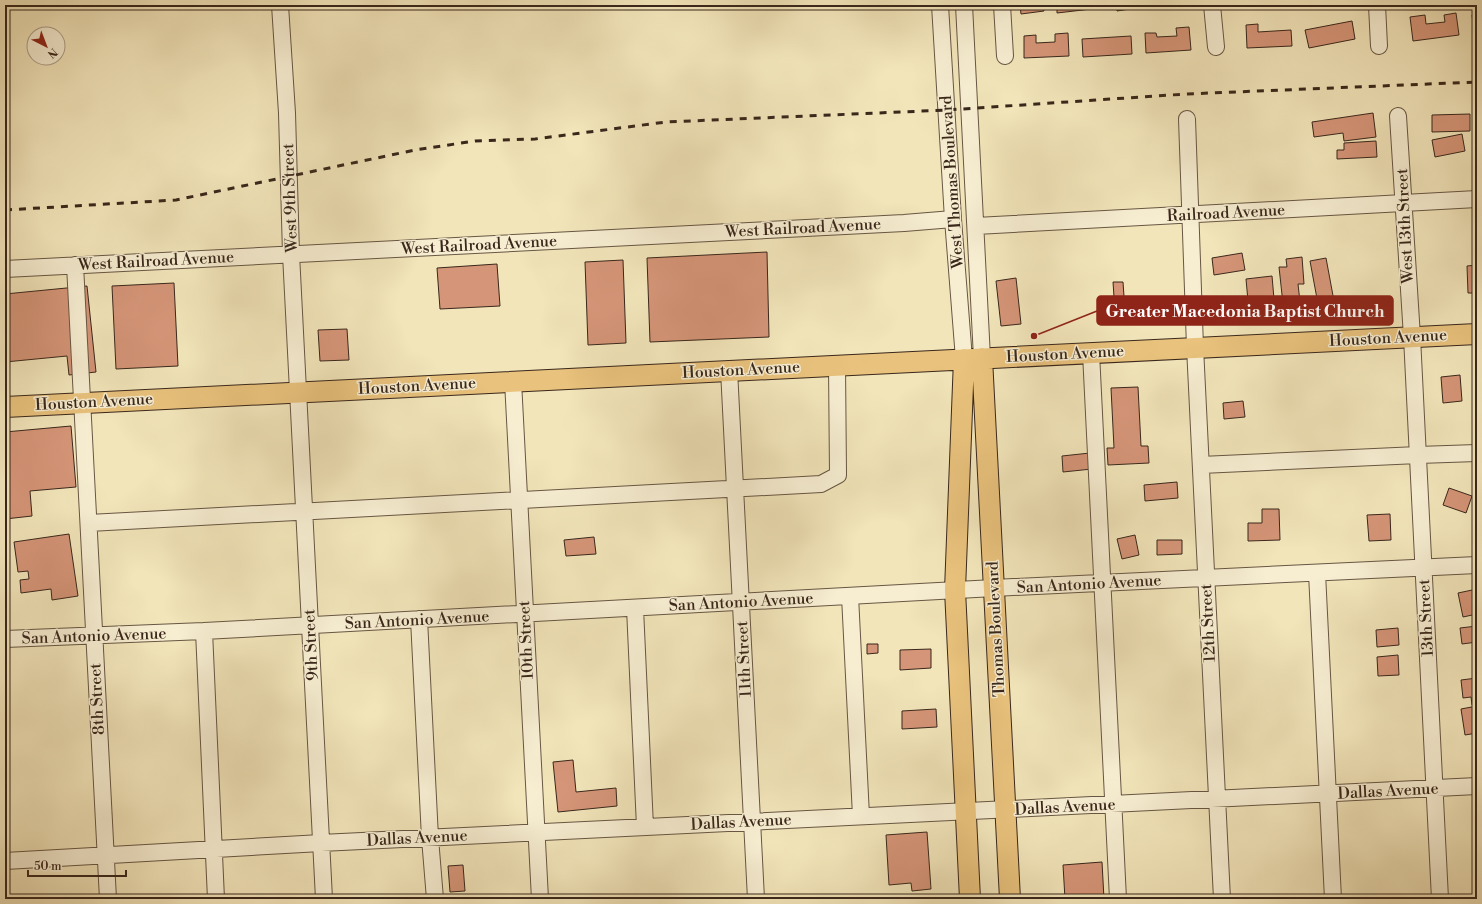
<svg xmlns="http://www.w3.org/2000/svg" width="1482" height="904" viewBox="0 0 1482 904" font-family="'Libre Bodoni',serif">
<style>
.building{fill:#d59578;stroke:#39271b}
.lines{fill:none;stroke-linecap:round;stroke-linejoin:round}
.minor-casing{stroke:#675643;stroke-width:18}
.major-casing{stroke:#39271b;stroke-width:22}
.minor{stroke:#f7eed2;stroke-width:16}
.major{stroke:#e9c27d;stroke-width:20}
.rail{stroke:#39271b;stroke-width:3;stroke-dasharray:7 7;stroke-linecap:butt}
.labels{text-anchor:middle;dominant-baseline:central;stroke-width:3;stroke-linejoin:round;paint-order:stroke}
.street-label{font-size:16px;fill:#39271b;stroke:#f7eed2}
.leader{fill:none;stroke:#8f2418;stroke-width:1.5}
.callout-dot{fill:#8f2418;stroke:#f7eed2;stroke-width:1.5}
.callout{fill:#8f2418;stroke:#8f2418;stroke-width:1.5}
.callout-label{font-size:17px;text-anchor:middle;font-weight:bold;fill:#fff}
</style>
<rect width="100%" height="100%" fill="#f2e5ba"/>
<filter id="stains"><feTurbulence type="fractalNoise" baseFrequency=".005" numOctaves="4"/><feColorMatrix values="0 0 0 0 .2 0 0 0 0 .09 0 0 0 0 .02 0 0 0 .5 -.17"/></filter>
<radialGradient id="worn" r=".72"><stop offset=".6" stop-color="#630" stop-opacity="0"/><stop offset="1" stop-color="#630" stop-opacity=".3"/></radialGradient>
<path class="building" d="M1020,5H1043L1044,11L1021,14Z
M1057,5H1099L1100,8L1057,13Z
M1117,5H1156L1117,11Z
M1456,13L1459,35L1413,41L1410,17L1425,15L1426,24L1445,22L1444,15Z
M1477,14V39H1475L1472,15Z
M1352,21L1355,39L1309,48L1305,30Z
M1258,24V32L1291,30L1292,46L1247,48L1246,25Z
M1189,27L1191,50L1146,53L1145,33H1156L1157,37L1177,36L1176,28Z
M1068,33L1069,56L1024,58V36L1036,35V43L1055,42V34Z
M1131,36L1132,54L1083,57L1082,39Z
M1373,113L1376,137L1344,141L1343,133L1314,137L1312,122Z
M1470,114V131L1432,132V115Z
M1462,134L1465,151L1435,157L1432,140Z
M1475,135H1477V154H1476Z
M1376,141L1377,157L1337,159V150H1344V143Z
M767,252L769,337L650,342L647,258Z
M1242,253L1245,270L1214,275L1212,258Z
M1302,257L1304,284H1298L1300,302L1283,304L1279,267H1287L1286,259Z
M1326,258L1334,301L1318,304L1310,261Z
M623,260L626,343L588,345L585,262Z
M497,264L500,306L440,309L437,268Z
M1477,265V293H1468L1467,266Z
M1272,276L1274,299L1248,301L1246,279Z
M1016,278L1021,324L1001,326L996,281Z
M1113,282H1123L1125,311L1115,312Z
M174,283L178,366L116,369L112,286Z
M87,286L96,372L69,375L67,356L5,362V294Z
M347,329L349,360L320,361L318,330Z
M1460,375L1462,401L1443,403L1441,377Z
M1138,387L1141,446H1148L1149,463L1108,465L1107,448H1114L1111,388Z
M1243,401L1245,417L1224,419L1223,403Z
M71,426L76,487L30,491L32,516L5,519V432Z
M1090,453L1092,469L1063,472L1062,456Z
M1177,482L1178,498L1145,501L1144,485Z
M1449,488L1472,496L1466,513L1443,505Z
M1262,509H1279L1280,540L1248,541V523H1262Z
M1390,514L1391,540L1369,541L1367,515Z
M69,534L78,596L52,600L51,589L21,593L20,580L29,579L28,571L18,572L14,542Z
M1135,535L1139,555L1122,559L1117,539Z
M594,537L596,554L566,556L564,540Z
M1157,540H1182V554L1157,555Z
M1477,589V614L1463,617L1458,593Z
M1477,626V642L1462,644L1460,628Z
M1398,628L1399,645L1377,647L1376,630Z
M867,644H878V653L867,654Z
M931,649V668L900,670V650Z
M1398,655L1399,675L1378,676L1377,657Z
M1477,678V705H1472L1471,697L1463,698L1461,680Z
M1477,706V733L1465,735L1461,709Z
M936,709L937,727L902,729V711Z
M573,760L576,792L616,788L617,806L558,812L553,762Z
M927,832L931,889L912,891L911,883L889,885L886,835Z
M1102,862L1104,899H1065L1063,865Z
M463,865L465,891L450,892L448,866Z"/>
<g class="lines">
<defs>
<path id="minor" d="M280,5L287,113L291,254L324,899
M940,5L953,219L964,359
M964,5L982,358
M1002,5L1005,56
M1212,5L1216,47
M1377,5L1379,46
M1398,116L1412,337L1440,899
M1187,119L1195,347L1222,899
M976,226L1477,199
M75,265L108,899
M5,269L904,223L953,219
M1091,353L1118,899
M729,370L756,899
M513,381L540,899
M1201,465L1418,455L1477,453
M89,523L821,484L838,475L837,365
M1317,573L1333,899
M850,596L861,816
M635,608L645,827
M419,619L430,838L435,899
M204,631L216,899
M5,639L204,631L994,588L1477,565
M5,861L321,843L1477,786"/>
<path id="major" d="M982,358L1010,899
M964,359L955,590L970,899
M5,407L1477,334"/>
</defs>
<use href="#minor" class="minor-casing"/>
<use href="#major" class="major-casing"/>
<use href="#minor" class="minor"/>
<use href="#major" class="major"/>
<path class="rail" d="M5,210L176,200L415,150L475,141L535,139L666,122L947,110L1186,94L1477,82"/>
</g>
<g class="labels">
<g class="street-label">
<text transform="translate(952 182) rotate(-94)">West Thomas Boulevard</text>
<text transform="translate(290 198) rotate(-92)">West 9th Street</text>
<text transform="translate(1226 213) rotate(-3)">Railroad Avenue</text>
<text transform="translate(1405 226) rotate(-93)">West 13th Street</text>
<text transform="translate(803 228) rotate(-3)">West Railroad Avenue</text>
<text transform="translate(479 245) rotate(-3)">West Railroad Avenue</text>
<text transform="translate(156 261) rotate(-3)">West Railroad Avenue</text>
<text transform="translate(1388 338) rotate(-3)">Houston Avenue</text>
<text transform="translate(1065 354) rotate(-3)">Houston Avenue</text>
<text transform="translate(741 370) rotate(-3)">Houston Avenue</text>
<text transform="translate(417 386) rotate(-3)">Houston Avenue</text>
<text transform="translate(94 402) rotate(-3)">Houston Avenue</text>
<text transform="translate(1089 584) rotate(-3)">San Antonio Avenue</text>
<text transform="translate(741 602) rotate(-3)">San Antonio Avenue</text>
<text transform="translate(1426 618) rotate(-93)">13th Street</text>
<text transform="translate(417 620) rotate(-3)">San Antonio Avenue</text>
<text transform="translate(1208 623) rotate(-93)">12th Street</text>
<text transform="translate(996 629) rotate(-93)">Thomas Boulevard</text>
<text transform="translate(94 636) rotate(-2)">San Antonio Avenue</text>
<text transform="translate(526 640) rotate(-93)">10th Street</text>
<text transform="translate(311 645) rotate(-93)">9th Street</text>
<text transform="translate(744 659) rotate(-93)">11th Street</text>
<text transform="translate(97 699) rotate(-93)">8th Street</text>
<text transform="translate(1388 791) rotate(-3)">Dallas Avenue</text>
<text transform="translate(1065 807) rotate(-3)">Dallas Avenue</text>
<text transform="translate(741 822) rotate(-3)">Dallas Avenue</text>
<text transform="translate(417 838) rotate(-3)">Dallas Avenue</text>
</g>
</g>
<path class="leader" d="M1034 336L1097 311"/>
<circle class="callout-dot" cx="1034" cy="336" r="4"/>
<rect class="callout" x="1097" y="296" width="296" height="29" rx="4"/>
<g class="callout-label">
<text x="1245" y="317">Greater Macedonia Baptist Church</text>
</g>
<rect width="1482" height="904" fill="none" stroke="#f2e5ba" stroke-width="20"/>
<rect x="6" y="6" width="1470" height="892" fill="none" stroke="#39271b" stroke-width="2"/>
<rect x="10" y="10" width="1462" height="884" fill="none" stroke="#39271b"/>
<g transform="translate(46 46) rotate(138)"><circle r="19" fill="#f7eed2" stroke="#ab9e89"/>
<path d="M0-3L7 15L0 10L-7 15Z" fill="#8f2418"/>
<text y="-6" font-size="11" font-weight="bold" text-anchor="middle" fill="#39271b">N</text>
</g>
<path d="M28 870v6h98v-6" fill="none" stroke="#39271b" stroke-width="2"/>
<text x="34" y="870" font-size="12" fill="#39271b" stroke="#f7eed2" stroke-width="3" paint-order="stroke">50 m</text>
<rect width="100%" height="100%" filter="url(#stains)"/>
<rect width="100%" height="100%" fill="url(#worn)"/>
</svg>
